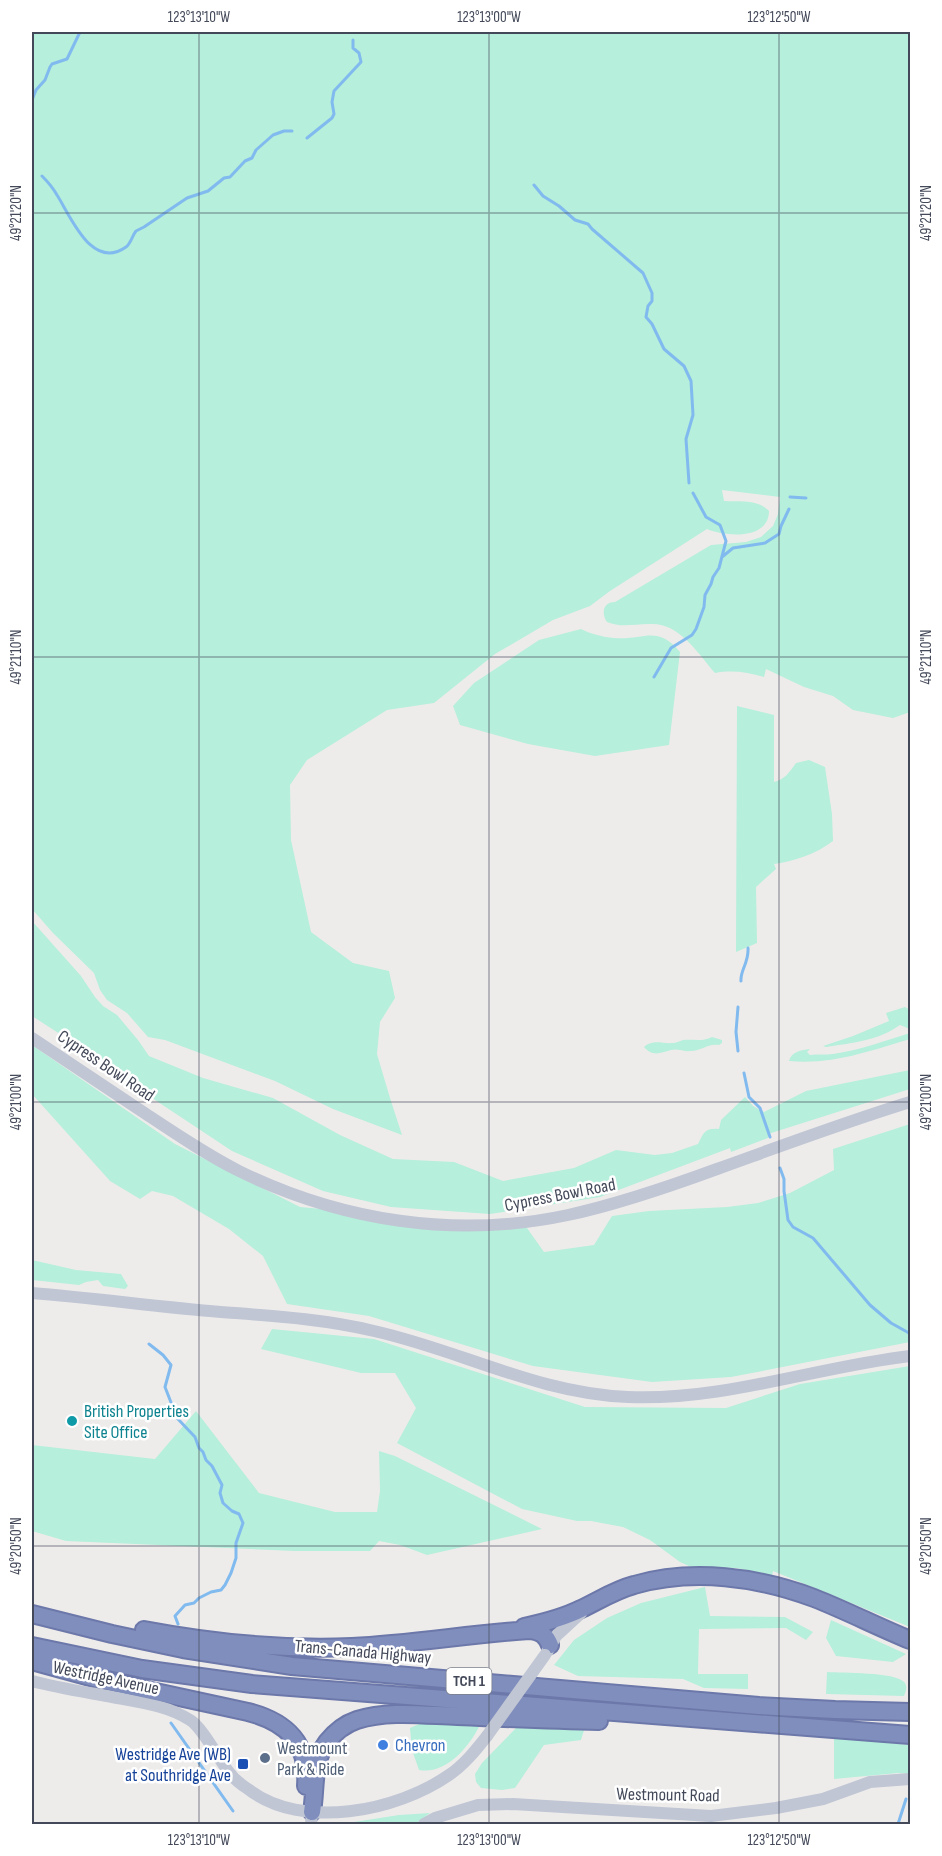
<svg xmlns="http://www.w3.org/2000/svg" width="942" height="1856" viewBox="0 0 942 1856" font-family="'Sofia Sans Condensed',sans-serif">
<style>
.green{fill:#b6efdb}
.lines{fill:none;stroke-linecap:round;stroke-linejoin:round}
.stream{stroke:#81baee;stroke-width:3}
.motorway-casing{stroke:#6c78a9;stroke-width:20}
.tertiary{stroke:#c0c6d4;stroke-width:12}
.motorway{stroke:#808ebd;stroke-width:16}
.tertiary-bridge{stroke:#c0c6d4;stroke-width:12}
.ticks{fill:none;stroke:#434959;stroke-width:1.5;stroke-opacity:0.45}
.culture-dot{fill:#0f9aa8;stroke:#fff;stroke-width:2}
.shop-dot{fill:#3f7fe0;stroke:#fff;stroke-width:2}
.service-dot{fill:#5c6f8a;stroke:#fff;stroke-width:2}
.transit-dot{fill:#1a4fb4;stroke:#fff;stroke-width:2}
.labels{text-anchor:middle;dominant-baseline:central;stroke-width:5;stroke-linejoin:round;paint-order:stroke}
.shield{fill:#fff;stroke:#7b808b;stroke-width:1.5}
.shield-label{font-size:16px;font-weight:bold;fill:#434959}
.street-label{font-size:18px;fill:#434959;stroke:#fff}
.culture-label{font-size:18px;fill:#0d838f;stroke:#fff;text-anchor:start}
.shop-label{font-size:18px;fill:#366cbe;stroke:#fff;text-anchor:start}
.service-label{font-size:18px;fill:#4e5e75;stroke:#fff;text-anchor:start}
.transit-label{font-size:18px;fill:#164399;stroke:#fff;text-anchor:end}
.neatline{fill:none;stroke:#434959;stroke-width:2}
.ticks-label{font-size:15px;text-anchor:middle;fill:#434959}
</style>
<rect width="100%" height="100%" fill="#eeeceb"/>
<path class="green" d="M32,32H910V712L893,718L853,710L833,696L804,687L766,669L764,677C747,672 732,670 715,673C697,652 679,622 649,624C633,624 621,628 607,622C601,613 603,602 615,602L711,545L746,542L761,537L773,526L778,514L780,497L722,490L724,501C739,502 758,499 769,511C769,540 726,537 707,529L610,591L590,606L553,620L495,654L434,703L387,710L307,760L290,785L291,840L311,932L353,963L389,971L395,998L380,1022L377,1054L390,1098L402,1135L333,1109L275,1081L165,1040L148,1037L127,1013L107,1000L100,990L94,973L53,933L32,909Z
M581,629C591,634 603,637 614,638C643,641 657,624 680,652L669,745L595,756L528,744L460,725L453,706L474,683L539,640Z
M737,706L774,715V782C785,779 789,773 796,763L809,760L825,767L832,814L833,841C816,854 795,861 774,864L776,869L756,887L757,943L736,952Z
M32,921L81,976L95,997L103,1006L117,1015L138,1040L149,1056L203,1078L273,1098L340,1135L393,1159L454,1162L503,1181L574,1168L616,1150L655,1155L672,1153L698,1144C704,1132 705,1128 719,1129L721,1120L745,1097L753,1106L764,1112L806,1091L910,1070V1089L768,1134V1138L731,1152L730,1148L600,1197L490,1214L391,1207L323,1191L232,1151L137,1088L77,1045L32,1016Z
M905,1007L910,1010V1029L900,1025C877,1041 852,1043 826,1047L823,1046L853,1036L889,1021L886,1013Z
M910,1033V1039C870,1051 832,1065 789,1061C791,1052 801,1050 810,1049L807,1052L810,1055C818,1054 825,1055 833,1054C860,1050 885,1041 910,1033Z
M712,1037L722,1040V1043L719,1045C708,1043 701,1051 691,1051C684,1052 677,1048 671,1050C660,1053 653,1057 644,1047C653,1039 662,1044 673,1043C676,1043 679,1041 683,1040C694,1039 702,1042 712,1037Z
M32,1045L175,1144L300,1207L527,1228L544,1252L594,1245L612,1216L649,1211L727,1207L758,1203L790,1193L834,1170L833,1149L910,1124V1342L752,1373L731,1377L652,1382L533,1366L369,1316L287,1304L263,1256L229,1229L173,1196L152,1191L140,1199L110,1181L32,1094Z
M32,1260L76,1270L121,1274L128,1286L125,1289L103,1286L98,1280L86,1282L79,1285L32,1280Z
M272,1329L374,1339L585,1407L726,1408L800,1384L910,1366V1627L773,1571L772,1576L737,1568L691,1567L680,1562L650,1540L623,1527L591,1521H577L522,1509L397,1443L416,1408L395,1373H361L261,1349Z
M196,1411L259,1493L335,1512H377L380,1491L379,1451L395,1456L542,1529L427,1555L400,1545L379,1541L370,1551H295L66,1541L32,1531V1445L155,1459Z
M705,1587L710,1616L785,1617L813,1632L806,1640L786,1628L699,1629L698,1674H748V1689L704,1688L683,1679L578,1676L554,1665L574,1640L607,1618L641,1603Z
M831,1620L906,1654L893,1662L836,1656L826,1638Z
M827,1672C843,1673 895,1672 904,1682C908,1686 906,1691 904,1696L826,1694Z
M527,1722L586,1724L581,1740L544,1745L515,1788L502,1790L481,1788L476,1782L475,1774L482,1763L516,1728Z
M454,1723L480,1725C469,1747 446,1775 419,1770L412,1750L410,1728L419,1724Z
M834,1737L910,1745V1774L898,1773L834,1779Z
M430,1813L415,1824H341L399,1815Z"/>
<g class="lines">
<path class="stream" d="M32,100L36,90L45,80L50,67L52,64L67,59L80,32
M307,138L332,118L334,114L332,102L334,91L361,62L359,53L353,48V40
M42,176C48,182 53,188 57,195C71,217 92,271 126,247C131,243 132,236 136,231L144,227L187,198L208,191L224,178L230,177L245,161L252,158L256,150L273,135L284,131H292
M534,185L543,196L559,206L575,220L588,224L592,229L643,273L652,293V301L648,306L646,317L652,324L664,349L684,366L691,381L693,415L686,439L689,483
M790,497L806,498
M722,557L733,548L765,543L779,534L781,526L789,509
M654,677L671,648L692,635L696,629L704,607L705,595L711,584L713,577L719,568L726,541L720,525L706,517L693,493
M741,981C740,970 749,963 748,948
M738,1007L736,1032L738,1051
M744,1073L749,1097L760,1108L770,1137
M780,1168L784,1179V1191L788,1220L793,1227L813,1238L870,1305L891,1323L909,1333L910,1336
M149,1344L163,1355L171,1365L165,1387L177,1418L195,1437L199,1448L203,1452L206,1460L212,1466L222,1485L220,1493L223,1503L232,1511L239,1514L243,1523L236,1543V1558L231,1573L225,1585L221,1590L211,1592L199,1598L194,1603L185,1605L175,1616L178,1624
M171,1723L233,1811
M898,1824L906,1799"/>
<defs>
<path id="motorway" d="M32,1614L112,1634L183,1649L292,1666L759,1706L835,1710L910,1712
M524,1627C543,1623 563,1618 581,1609C598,1601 615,1590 634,1585C693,1568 758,1577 814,1598C847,1611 878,1627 910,1640
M144,1630C213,1643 282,1650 352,1647C411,1644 470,1634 529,1630C541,1631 546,1635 550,1645
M32,1646L142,1669L252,1684L910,1735
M32,1661L105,1681L248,1712C287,1722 309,1743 306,1786
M312,1812C316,1788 312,1762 327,1742C335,1732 345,1724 357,1720C388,1710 425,1715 457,1716C504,1718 552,1720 599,1721"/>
</defs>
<use href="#motorway" class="motorway-casing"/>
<path class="tertiary" d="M32,1038C70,1063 108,1089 146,1114C176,1134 207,1155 239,1171C341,1221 456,1239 568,1215C619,1204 668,1187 717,1169C781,1146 845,1122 910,1102
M32,1293C95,1298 158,1307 221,1312C273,1316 324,1319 374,1331C460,1350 539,1394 628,1397C724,1401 816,1367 910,1356
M547,1652L556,1636L581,1613
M32,1681C58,1688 85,1692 112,1697C138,1702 167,1705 190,1720C202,1727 218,1758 228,1771C233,1778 240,1784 248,1789C302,1831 397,1811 449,1775C464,1765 476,1750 487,1736
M311,1824L312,1812
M424,1824L435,1818L478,1805L513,1804L711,1816L776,1808L823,1799L870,1782L910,1779"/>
<use href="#motorway" class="motorway"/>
<path class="tertiary-bridge" d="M487,1736L545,1655"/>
</g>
<path class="ticks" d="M199,32V1824M489,32V1824M779,32V1824M32,213H910M32,657H910M32,1102H910M32,1546H910"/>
<circle class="culture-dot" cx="72" cy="1421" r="6"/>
<circle class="shop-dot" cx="383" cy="1745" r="6"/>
<circle class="service-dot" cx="265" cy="1758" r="6"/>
<rect class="transit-dot" x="237" y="1758" width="12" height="12" rx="3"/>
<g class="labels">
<rect class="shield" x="446.5" y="1668" width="45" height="26" rx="4.5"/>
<g class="shield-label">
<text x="469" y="1681">TCH 1</text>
</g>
<g class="street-label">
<text transform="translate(106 1066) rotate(34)">Cypress Bowl Road</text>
<text transform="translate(560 1195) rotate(-11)">Cypress Bowl Road</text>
<text transform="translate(363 1652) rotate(5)">Trans-Canada Highway</text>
<text transform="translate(106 1678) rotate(12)">Westridge Avenue</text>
<text transform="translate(668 1795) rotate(1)">Westmount Road</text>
</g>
<g class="culture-label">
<text x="84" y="1411">British Properties<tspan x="84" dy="21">Site Office</tspan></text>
</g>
<g class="shop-label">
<text x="395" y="1745">Chevron</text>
</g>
<g class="service-label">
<text x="277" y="1748">Westmount<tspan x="277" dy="21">Park &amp; Ride</tspan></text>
</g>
<g class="transit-label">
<text x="231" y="1754">Westridge Ave (WB)<tspan x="231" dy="21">at Southridge Ave</tspan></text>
</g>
</g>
<rect width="942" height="1856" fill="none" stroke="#ffffff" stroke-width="66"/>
<rect x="33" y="33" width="876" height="1790" class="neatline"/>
<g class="ticks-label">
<text x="199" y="22">123°13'10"W</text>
<text x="489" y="22">123°13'00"W</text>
<text x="779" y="22">123°12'50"W</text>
<text transform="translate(16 213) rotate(-90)" y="5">49°21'20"N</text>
<text transform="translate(926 213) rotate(-90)" y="5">49°21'20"N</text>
<text transform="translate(16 657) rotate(-90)" y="5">49°21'10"N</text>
<text transform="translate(926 657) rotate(-90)" y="5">49°21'10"N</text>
<text transform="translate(16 1102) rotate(-90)" y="5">49°21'00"N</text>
<text transform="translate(926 1102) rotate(-90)" y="5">49°21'00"N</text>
<text transform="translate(16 1546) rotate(-90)" y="5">49°20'50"N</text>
<text transform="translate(926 1546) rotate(-90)" y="5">49°20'50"N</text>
<text x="199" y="1845">123°13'10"W</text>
<text x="489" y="1845">123°13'00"W</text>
<text x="779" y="1845">123°12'50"W</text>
</g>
</svg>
